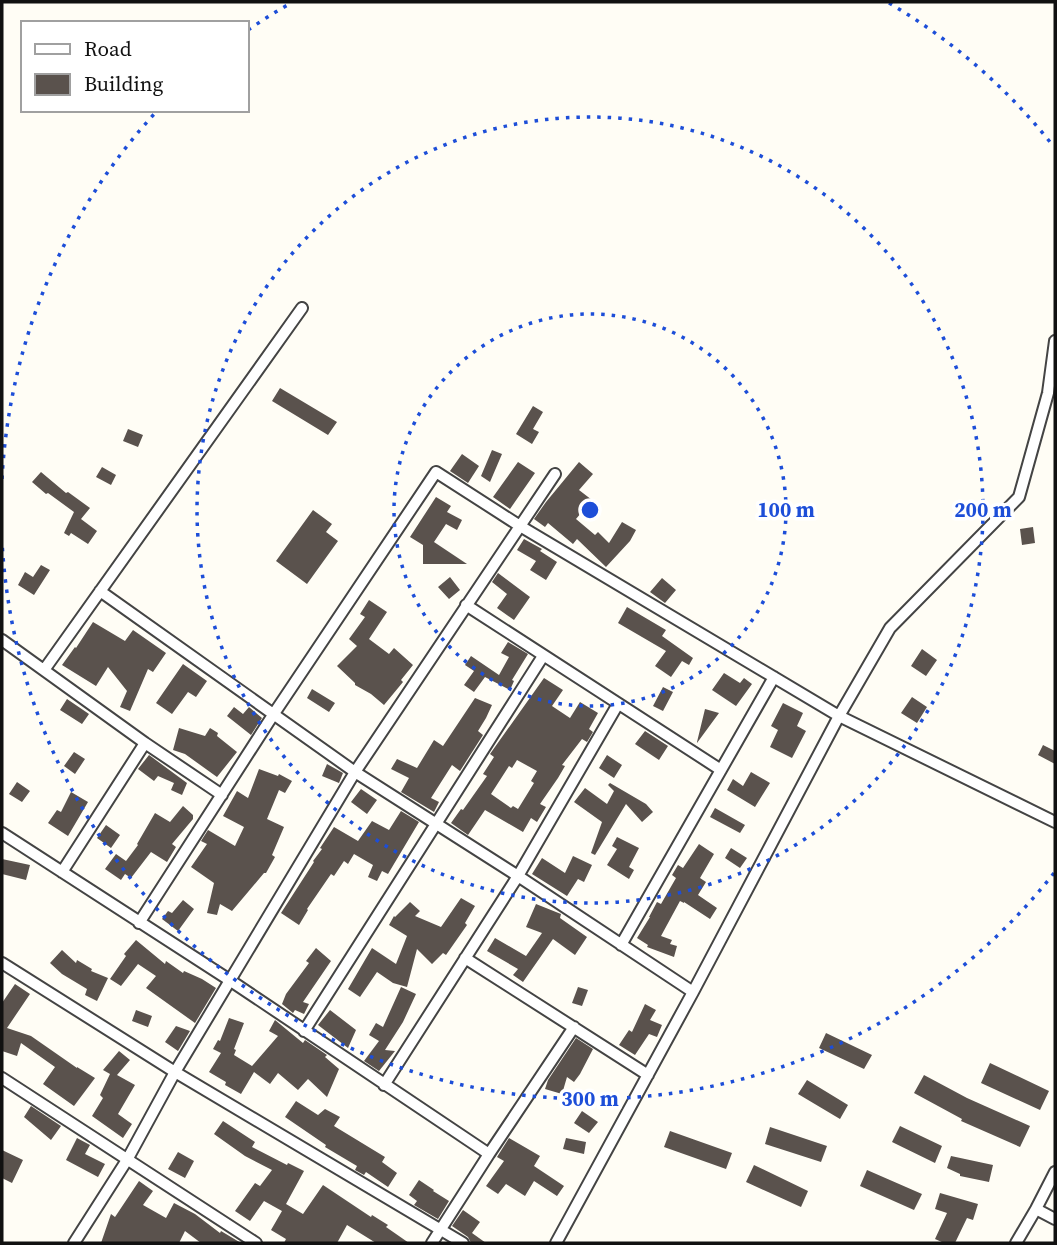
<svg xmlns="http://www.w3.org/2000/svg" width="1057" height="1245" viewBox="0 0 1057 1245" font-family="'Source Serif 4',serif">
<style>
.building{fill:#5a524d;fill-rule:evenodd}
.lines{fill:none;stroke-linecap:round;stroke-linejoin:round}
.minor-casing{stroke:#444;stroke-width:14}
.minor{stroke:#fff;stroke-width:10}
.ring{fill:none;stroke:#1d4ed8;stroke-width:3.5;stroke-dasharray:3.5 7}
.centre{fill:#1d4ed8;stroke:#fff;stroke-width:3.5}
.ring-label{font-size:21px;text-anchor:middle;font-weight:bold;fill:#1d4ed8;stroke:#fff;stroke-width:7;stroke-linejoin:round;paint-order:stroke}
</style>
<rect width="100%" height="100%" fill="#fffdf5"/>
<path class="building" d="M280,388L337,422L328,435L272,401Z
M533,406L543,412L533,429L539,432L532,444L516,434Z
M128,429L143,435L138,447L123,441Z
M492,450L502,454L490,482L481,476Z
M462,454L479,466L468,483L450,471Z
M518,462L535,473L510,509L493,497Z
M579,462L593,474L579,490L592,500L576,519L595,535L598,532L609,543L622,522L636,530L630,541L606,567L577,539L573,544L548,523L545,527L534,519L546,502Z
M102,467L116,475L111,485L96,477Z
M41,472L66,493L68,492L90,508L81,519L97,531L88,544L71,533L69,536L64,533L74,512L48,493L46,494L32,482Z
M436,497L451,506L447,512L462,520L457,530L446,524L434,542L467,564H423V545L410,537Z
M313,510L332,524L326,532L338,541L307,584L276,561Z
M1033,527L1035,543L1022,545L1020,529Z
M524,539L542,549L540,551L557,562L546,580L530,570L536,561L517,550Z
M41,565L50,570L34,595L18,585L25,572L33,577Z
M498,573L530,597L514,620L497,608L507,594L492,582Z
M450,577L460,590L449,599L438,587Z
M662,578L676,590L665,603L650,592Z
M369,600L387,612L369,639L389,654L394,648L413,665L401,680L403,682L384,705L371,694L355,685V683L337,666L357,646L349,639L365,617L360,614Z
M627,607L666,630L662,636L693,658L689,665L682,661L671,677L655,666L666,651L618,623Z
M93,622L125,641L133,630L166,653L153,672L148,669L130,711L120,707L127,691L108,667L96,686L62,665L75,647L76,648Z
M508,642L528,654L512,680L514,681L510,690L485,677L474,692L464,685L474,671L465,665L471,656L499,675L509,657L501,653Z
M922,649L937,660L926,676L911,666Z
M183,664L207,681L196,697L188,692L172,714L156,703Z
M724,673L740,683L744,678L752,684L736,706L712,690Z
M544,678L563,690L552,706L570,718L580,702L598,713L589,729L593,732L587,742L582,739L562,765L565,766L558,778L540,804L546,807L537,822L531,818L523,832L485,810L468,835L451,823L461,809L463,810L487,776L483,774L494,757L490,754ZM517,760L537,771L531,781L534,783L518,809L513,806L511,808L491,794L509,766L512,768Z
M663,687L673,692L663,711L653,706Z
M312,689L335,703L329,712L307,698Z
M912,697L927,707L917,723L901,713Z
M475,698L492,705L486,718L478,731L483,735L460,771L452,765L431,798L439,802L434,812L401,792L409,778L391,769L397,759L417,768L434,740L443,746Z
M67,699L89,714L82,724L60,710Z
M783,703L803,713L797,726L806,731L792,758L770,747L778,730L771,726Z
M234,707L243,714L249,707L262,718L251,735L227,716Z
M705,709L719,713L697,743V742Z
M179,728L205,736L210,728L218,733L217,736L237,752L217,777L185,754L173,750Z
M645,731L668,746L659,760L635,744Z
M1043,745L1055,751V764L1038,755Z
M74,752L85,759L75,774L64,766Z
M149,755L187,783L182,795L171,790L174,783L158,776L154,781L138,769Z
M607,755L622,765L614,778L599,768Z
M327,764L343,773L339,783L322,776Z
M259,769L278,776L279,774L292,781L285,793L279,790L267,819L284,827L272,855L275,857L266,873H264L232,911L220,904L217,915L207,913L214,883L191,867L207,844L201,841L208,830L235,846L244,827L223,816L237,791L248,798Z
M751,772L770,783L755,807L727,790L733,779L743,786Z
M17,782L30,791L22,802L9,794Z
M610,783L646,804L653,812L642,822L626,804L595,855L591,853L602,822L574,802L585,788L607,804L614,791L608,785Z
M361,789L377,800L367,814L351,802Z
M71,792L88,802L68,836L48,823L57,810L61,812Z
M183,806L193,815V819L172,844L176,847L167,862L151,852L131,878L125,874L121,880L105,869L116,854L126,861L138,845L137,844L155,813L170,822Z
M715,808L745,825L740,833L710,817Z
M401,811L419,822L388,874L382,871L377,881L368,877L373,865L354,854L348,864L344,861L334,876L331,874L307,909L308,910L299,925L281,913L314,862L313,861L322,849L320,848L334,827L358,841L372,821L389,830Z
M106,825L120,835L111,848L97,838Z
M617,837L639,848L629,867L634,870L629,879L607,865L617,849L612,846Z
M699,844L714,854L700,878L706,882L698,895L717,908L710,919L684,902V903L680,901L661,936L672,940L670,944L677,946L674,957L647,947L648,945L637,938L650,917H649L657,902L661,904L676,878L672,875L678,865L683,868Z
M731,848L747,858L740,868L725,858Z
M573,856L592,865L584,882L578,879L567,896L532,874L542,858L565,873Z
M2,859L30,865L26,880L2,874Z
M461,898L475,906L465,923L467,925L446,955L443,953L432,964L417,949L407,987L393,983L377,972L360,997L348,989L372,948L396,964L407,936L389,925L394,916L395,917L410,902L420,911L415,916L441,927Z
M183,900L194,909L178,931L162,919L168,911L172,913Z
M536,904L561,914L560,918L587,937L575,955L553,939L523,982L513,975L518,969L487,951L495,938L526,956L542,933L526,927Z
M136,940L165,964L166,961L183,973L184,971L202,979L216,988L195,1023L146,988L156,976L138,964L121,986L110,979L126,956L124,954Z
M316,948L331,961L303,1002L309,1004L304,1014L295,1010L293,1013L282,1004L286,994L309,963L306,961Z
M62,950L76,963L77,960L92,969L91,971L108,978L97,1001L85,995L87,989L62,974L50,963Z
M15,984L30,994L7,1028L31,1036L77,1068V1067L95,1078L74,1106L43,1084L55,1067L21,1043L17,1056L2,1051V1003Z
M401,987L416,994L403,1022L385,1050L395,1051L379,1071L364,1061L379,1041L369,1035L376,1023L383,1027Z
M578,987L588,990L582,1006L572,1003Z
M645,1004L656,1010L650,1020L662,1025L657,1037L649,1034L635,1055L619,1045L629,1030L632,1032Z
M136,1010L152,1016L148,1027L132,1021Z
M330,1010L356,1030L348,1048L318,1025Z
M229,1018L244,1023L234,1049L236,1050L234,1055L252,1066L278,1036L269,1031L275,1020L303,1043L305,1040L327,1055L325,1057L339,1069L327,1097L308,1079L298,1090L278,1073L270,1084L254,1072L241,1094L225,1085L226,1082L209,1072L221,1053L213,1049L218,1040L220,1041Z
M176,1026L190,1031L178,1051L165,1042Z
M826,1033L872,1055L864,1069L819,1048Z
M576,1038L593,1049L580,1074L574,1082L567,1077L562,1094L545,1089L548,1080Z
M119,1051L130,1060L117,1075L135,1085L118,1114L132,1124L123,1138L92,1116L103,1098L100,1095L110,1074L103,1070Z
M990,1063L1049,1091L1040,1110L981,1083Z
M924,1075L967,1098L1030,1126L1020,1147L961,1121L962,1119L914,1093Z
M807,1080L848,1105L840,1119L798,1094Z
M296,1101L318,1115L325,1109L340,1117L334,1126L385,1157L382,1162L397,1173L388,1187L366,1172L364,1175L355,1170L357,1166L325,1147L326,1145L285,1117Z
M31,1106L61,1126L51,1140L24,1117Z
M582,1111L598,1122L589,1133L574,1123Z
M223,1121L255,1142L252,1147L287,1165L288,1163L304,1171L286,1204L303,1214L323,1185L371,1217L372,1215L388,1225L386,1227L409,1243H376L347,1225L337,1243H284L286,1239L271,1230L282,1211L264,1201L250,1221L235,1211L255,1183L260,1186L272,1170L245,1156L214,1134Z
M900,1126L942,1146L935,1163L892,1142Z
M770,1127L827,1146L821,1162L765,1144Z
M670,1131L732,1153L726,1169L664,1147Z
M77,1138L90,1145L85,1154L105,1164L98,1177L66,1160Z
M509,1138L540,1156L534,1166L564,1186L557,1196L534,1181L525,1196L506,1184L498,1194L486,1186L504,1161L497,1157Z
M566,1138L586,1142L584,1154L563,1149Z
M2,1150L23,1160L12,1183L2,1178Z
M178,1152L194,1161L185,1178L168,1169Z
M951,1156L993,1165L989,1182L960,1176V1174L947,1168Z
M754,1165L808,1191L801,1207L746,1182Z
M867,1170L922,1194L914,1210L860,1186Z
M419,1180L434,1190L433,1191L449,1201L438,1219L414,1205L417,1201L409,1195Z
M139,1181L153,1191L143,1205L166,1218L174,1203L195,1214L220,1233L221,1231L241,1243H201L185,1231L179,1243H101L111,1214L115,1217Z
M940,1193L978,1204L973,1220L967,1218L955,1243H944L935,1239L947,1213L935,1209Z
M463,1210L480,1222L472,1233L486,1243H471L468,1237L452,1226Z"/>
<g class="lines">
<defs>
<path id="minor" d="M100,591L355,772L518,876L693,992
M466,605L721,770
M2,640L145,743L222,795
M44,670L302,308
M2,833L231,981L489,1154L432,1243
M62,872L145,743
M139,923L273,715L436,472L520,526L839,716L1055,822
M621,945L774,677
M465,958L648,1075
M2,963L175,1072L463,1243
M304,1031L543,656
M2,1078L256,1243
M384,1085L518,876L618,704
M489,1154L574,1027
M1036,1209L1055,1219
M74,1243L127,1160L175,1072L355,772L555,474
M556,1243L693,992L839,716L890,628L1019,497L1048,393L1055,341
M1016,1243L1036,1209L1055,1172"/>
</defs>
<use href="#minor" class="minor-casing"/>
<use href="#minor" class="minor"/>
</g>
<g class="ring">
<circle cx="590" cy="510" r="196"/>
<circle cx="590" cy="510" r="393"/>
<path d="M1054 873A589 589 0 0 1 2 541M2 479A589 589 0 0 1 156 112M248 30A589 589 0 0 1 291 3M889 3A589 589 0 0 1 1054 147"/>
</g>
<circle cx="590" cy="510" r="10" class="centre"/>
<g class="ring-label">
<text x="786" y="517">100 m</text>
<text x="983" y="517">200 m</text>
<text x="590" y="1106">300 m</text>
</g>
<rect width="1057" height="1245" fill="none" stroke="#111111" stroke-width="7"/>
<rect x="21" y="21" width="228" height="91" fill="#ffffff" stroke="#a0a0a0" stroke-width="2"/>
<rect x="35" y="44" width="35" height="10" fill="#ffffff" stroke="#a0a0a0" stroke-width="2"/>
<text x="84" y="56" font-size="21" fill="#111111">Road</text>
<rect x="35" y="74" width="35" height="21" fill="#5a524d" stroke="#a0a0a0" stroke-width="2"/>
<text x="84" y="91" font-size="21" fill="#111111">Building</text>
</svg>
